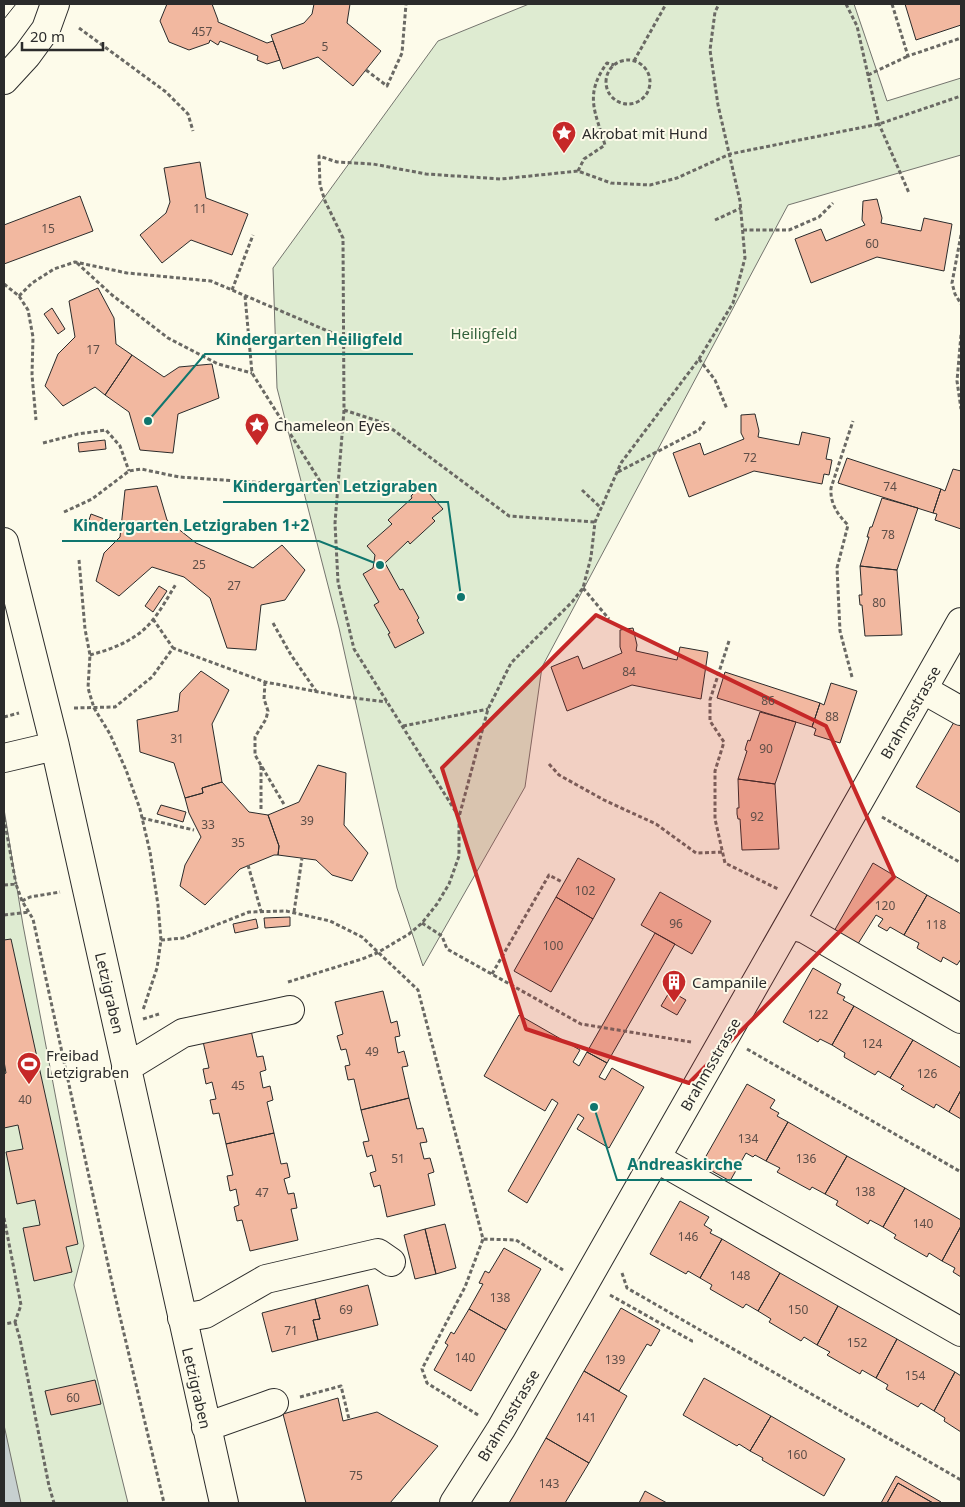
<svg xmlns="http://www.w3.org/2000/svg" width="965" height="1507" viewBox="0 0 965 1507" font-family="'Noto Sans',sans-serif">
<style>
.green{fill:#deebd1;stroke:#74746e}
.water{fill:#c7d0d0;stroke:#74746e}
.building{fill:#f2b8a0;stroke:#2b2b2b}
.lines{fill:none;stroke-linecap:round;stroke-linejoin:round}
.minor-casing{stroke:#2b2b2b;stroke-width:30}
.path{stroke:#6a6964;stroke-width:3;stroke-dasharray:4 2.5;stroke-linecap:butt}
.minor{stroke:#fdfbea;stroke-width:28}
.tram{stroke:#2b2b2b;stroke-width:1}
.marked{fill:#c62828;fill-opacity:0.2;stroke:#c62828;stroke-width:4;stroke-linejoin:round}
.labels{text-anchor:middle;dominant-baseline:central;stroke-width:4;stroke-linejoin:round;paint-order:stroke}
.number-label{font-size:12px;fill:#5d4e48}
.poi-label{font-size:15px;fill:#2b2b2b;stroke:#fdfbea;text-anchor:start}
.park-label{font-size:15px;fill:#34623c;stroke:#fdfbea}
.street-label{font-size:15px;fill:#2b2b2b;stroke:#fdfbea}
.leader{fill:none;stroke:#0f766e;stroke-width:2}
.callout-dot{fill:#0f766e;stroke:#fdfbea;stroke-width:2}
.callout-label{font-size:16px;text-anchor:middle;font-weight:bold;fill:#0f766e;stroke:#fdfbea;stroke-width:4;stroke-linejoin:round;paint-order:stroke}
</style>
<rect width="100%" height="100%" fill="#fdfbea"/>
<path class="green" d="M529,4H854L887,101L961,78V155L788,205L542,667L525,787L423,966L397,888L339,628L277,388L273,268L438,41Z
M4,809L23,925L84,1246L74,1285L128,1503H4Z"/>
<path class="water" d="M4,1425L21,1503H4Z"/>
<path class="building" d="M167,4H212L218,20V22L267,43L273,41L280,60L267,64L257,60L258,56L220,41L218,45L210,40L209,43L189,50L169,42L160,21Z
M314,4H350L347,23L381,51L353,86L318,57L283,69L271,35L304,23L312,14Z
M905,4H961V25L916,40Z
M200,162L206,198L248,214L232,255L191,240L162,263L140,235L166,213L170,202L164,168Z
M80,196L93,231L4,264V225Z
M877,199L882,218L881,223L921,231L924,218L952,224L944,271L877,257L811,283L795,239L821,229L826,241L865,225L862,220L863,201Z
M98,288L114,318L116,344L132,355L105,395L95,387L63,406L45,386L58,354L75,337L69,301Z
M52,308L65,329L58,334L44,314Z
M132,355L164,377L179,367L212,364L219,398L178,414L173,453L140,450L129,412L105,395Z
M755,414L759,431L758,437L799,445L802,432L830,438L826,459L832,460L829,475L824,474L822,484L754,471L689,497L673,453L700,443L704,455L744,439L741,433V415Z
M105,440L106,449L79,452L78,443Z
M847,458L941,489L933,513L838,483Z
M953,469L961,471V529L935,520L937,514L933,513L941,489L945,491Z
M422,485L443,509L432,518L435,521L410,544L408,541L385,563L400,590L403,589L419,618L417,620L424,633L395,648L388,634L390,633L374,605L379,602L363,574L373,568L375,555L367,546L392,524L388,520L412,498L411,496Z
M157,486L167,520L196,543L253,568L282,545L305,570L285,600L261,605L256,650L227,648L210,598L184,577L152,567L119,596L96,581L104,553L120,537L125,490Z
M882,498L918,508L897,570L860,566L869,537H867L870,527H872Z
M91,514L115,523L112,531L88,523Z
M860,566L897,570L902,635L865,636L862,605H860L859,595H862Z
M159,586L167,591L153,612L145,606Z
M633,628L637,645L636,651L677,660L680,647L708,652L701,699L632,685L567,711L551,667L578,656L583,669L622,653L620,647V630Z
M201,671L229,690L212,724L222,782L202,788L203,793L185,798L174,763L140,752L137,720L178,711L180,693Z
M725,672L820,703L812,727L717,698Z
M831,683L857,691L840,743L814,735L816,729L812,727L820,703L824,705Z
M760,712L796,722L775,784L738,779L747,751L745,750L746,746L748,740L750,741Z
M954,722L961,726V813L916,787Z
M318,765L346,773L344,825L368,853L352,881L332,875L316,860L278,855L279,846L268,815L299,802Z
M738,779L775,784L779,849L742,850L740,819H738L737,814V808H739Z
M222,782L249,812L268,815L279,846L278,855H274L240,869L205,905L180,886L185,865L201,837L189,813L185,798L203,793L202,788Z
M161,805L186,812L183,822L157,814Z
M578,858L615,879L593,919L556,897Z
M873,863L927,895L904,935L890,927L887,931L878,926L883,919L876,915L856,947L833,933Z
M660,892L711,921L692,954L641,925Z
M927,895L961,914V959L957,965L943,957L941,962L917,948L919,943L904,935Z
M556,897L593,919L551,992L514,971Z
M290,917V926L265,928L264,918Z
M256,919L258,928L235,933L233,924Z
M655,933L675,944L607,1063L587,1052Z
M11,939L78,1244L66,1247L72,1272L34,1281L23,1228L40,1225L35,1200L17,1204L6,1152L23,1149L18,1125L4,1128V1074L6,1073L4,1061V940Z
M813,968L841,984L837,993L845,997L843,1000L854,1006L832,1045L820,1039L818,1042L783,1022Z
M383,991L391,1023L397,1021L400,1036L395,1037L398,1053L404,1051L408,1066L402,1067L409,1098L361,1110L354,1079L348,1080L345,1066L350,1065L346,1049L341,1050L337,1036L343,1034L335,1002Z
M670,991L686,1000L677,1015L661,1006Z
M854,1006L913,1040L890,1078L878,1071L875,1075L844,1057L845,1053L832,1045Z
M519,1015L580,1050L573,1062L579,1066L587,1052L607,1063L599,1077L605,1080L612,1068L644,1087L609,1148L577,1129L584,1118L578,1114L527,1203L508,1191L558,1103L552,1099L545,1111L484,1076Z
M250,1026L257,1057L263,1056L266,1070L260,1072L263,1088L270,1086L273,1100L267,1102L274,1133L226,1144L219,1113L213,1114L210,1100L216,1099L212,1082L206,1084L203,1069L209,1068L202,1037Z
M913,1040L961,1068V1090L949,1112L936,1104L934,1108L901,1089L904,1086L890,1078Z
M747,1084L775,1100L770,1108L779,1113L777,1116L788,1122L766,1161L755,1155L753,1157L746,1153L730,1181L701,1165Z
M961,1090V1119L949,1112Z
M409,1098L417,1129L423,1128L427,1142L420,1143L424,1159L430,1158L434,1172L428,1174L435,1205L387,1217L380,1185L374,1187L370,1173L376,1171L372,1155L367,1157L363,1142L369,1141L361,1110Z
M788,1122L847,1156L825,1194L812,1187L810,1190L777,1172L780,1168L766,1161Z
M274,1133L281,1164L287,1163L290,1177L284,1179L288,1194L294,1193L297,1208L291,1209L298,1240L250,1251L242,1220L237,1221L234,1207L239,1205L236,1189L230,1191L227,1176L233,1175L226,1144Z
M847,1156L905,1188L883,1227L870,1220L868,1224L836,1205L838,1201L825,1194Z
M905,1188L961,1220V1226L942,1261L929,1253L927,1257L894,1238L896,1235L883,1227Z
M680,1201L709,1217L704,1225L712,1230L710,1233L722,1239L700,1278L688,1271L686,1274L650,1254Z
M445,1224L456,1268L436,1274L425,1229Z
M961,1226V1277L953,1272L955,1268L942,1261Z
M425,1229L436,1274L415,1279L404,1235Z
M722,1239L780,1273L758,1311L746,1304L743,1308L710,1289L712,1285L700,1278Z
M504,1248L541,1269L506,1330L469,1309L483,1284L479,1283L485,1271L489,1273Z
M780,1273L838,1306L817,1345L804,1337L801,1341L769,1322L771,1319L758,1311Z
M368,1285L378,1325L318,1340L313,1320L320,1319L315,1299Z
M315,1299L320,1319L313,1320L318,1340L272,1352L262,1313Z
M838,1306L897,1339L876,1378L862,1370L860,1374L827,1355L830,1352L817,1345Z
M621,1308L660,1330L651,1346L647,1344L619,1391L584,1371Z
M469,1309L506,1330L471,1391L434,1370L448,1345L445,1343L451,1332L454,1334Z
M897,1339L955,1372L934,1411L921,1403L918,1407L886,1389L888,1385L876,1378Z
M584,1371L627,1396L589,1463L546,1438Z
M955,1372L961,1376V1432L944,1421L945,1418L934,1411Z
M704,1378L771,1416L750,1451L739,1444L737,1446L683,1415Z
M95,1380L101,1404L51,1415L45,1391Z
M338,1398L343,1421L377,1412L438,1446L390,1503H306L283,1414Z
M771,1416L845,1459L824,1496L762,1460L763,1458L750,1451Z
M546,1438L589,1463L565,1503H509Z
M896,1476L941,1502L940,1503H933L898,1483L887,1503H881Z
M898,1483L933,1503H887Z
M645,1491L667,1503H639Z"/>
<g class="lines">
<defs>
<path id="minor" d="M4,80L27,55L46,29L55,4
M4,542L55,746L224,1503
M924,690L961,711
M4,758L55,746
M789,925L805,929L961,1019
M126,1068L183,1033L290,1010
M656,1158L961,1332
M182,1318L205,1314L266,1279L378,1253L391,1262
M206,1427L274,1403
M454,1503L501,1429L582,1288L961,622"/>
</defs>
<use href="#minor" class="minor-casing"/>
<path class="path" d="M846,4L857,26L879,124L909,193
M892,4L908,56L961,38
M79,28L166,92L188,114L193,131
M606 82a22 22 0 1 1 44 0a22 22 0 1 1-44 0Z
M634,61L666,4
M366,70L387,86L402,53L406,4
M868,75L908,56
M578,171L584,159L605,145C595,111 584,95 607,63L614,65
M715,220L741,208
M743,230H789L819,217L833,203
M961,235L952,283L955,294L961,304
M77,263L112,295L168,338L218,364L252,373
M4,284L19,296L28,310L33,337L32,375L36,420
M232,290L253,235
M19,296L32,283L54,269L75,262L127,273L211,281L344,338
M245,296L252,373L323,486
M961,335L957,381L961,409
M699,359L715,380L727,409
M344,410L384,423L509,516L595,522
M43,443L78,434L106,430L120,446L129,471
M618,472L699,430L705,421
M582,490L601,508
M64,512L92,499L129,471L141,469L179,477L338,488
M79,560L85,629L90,655L88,688L94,708L110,734L126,770L140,809L150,852L158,905L161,940L157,968L143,1010
M583,588L609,619
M153,619L173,648
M273,623L291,655L316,691
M729,641L710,700V721L724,742L715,771V819L725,863L778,889
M90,655C108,650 126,644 141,632C156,620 166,600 176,584
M852,677L840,631L837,568L848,525C837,514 830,503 831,488L853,421
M265,682L264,699L268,711L266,719L255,737V755L285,806
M74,708L115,707L152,677L173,648L265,682L346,697L387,702
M4,717L19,713
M403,726L488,709
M549,764L559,775L604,800L656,824L696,853L722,852
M261,809V766
M459,817L354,649L338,582L335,523L344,410L343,238L325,201L320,185L319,156L337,162L373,164L426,174L501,179L578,171L611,183L650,185L677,178L730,154L879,124L961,96
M882,817L961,863
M4,818L16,884
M142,818L194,830
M248,865L261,911
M4,885L16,884L22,901L33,919L113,1287L164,1503
M22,901L30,897L60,892
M294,912L302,858
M4,915L29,912
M422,923L442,936L447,949L581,1024L691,1042
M161,940L183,938L249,912L286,911L330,921L362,937L418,990L483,1239L516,1240L563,1270
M492,974L549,875L562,882
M288,982L362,959L377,953L409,934L422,923L437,904L449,884L459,856V817L488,709L511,663L572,602L583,588L591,557L595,522L621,463L699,359L733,303L745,258L740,201L718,105L710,50L715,12L719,4
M143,1019L159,1014
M747,1049L961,1172
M4,1218L21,1305L15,1322L4,1324
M622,1273L627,1288L961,1480
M610,1295L692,1341H695
M15,1322L20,1339L49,1486L54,1503
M300,1397L341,1386L349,1419
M478,1415L427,1383L422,1369L465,1287L483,1239"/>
<use href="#minor" class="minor"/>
<path class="tram" d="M4,19L16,4"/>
</g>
<path class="marked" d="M596,615L826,726L894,877L689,1083L526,1029L442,768Z"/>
<defs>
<symbol id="sight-pin" viewBox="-11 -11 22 30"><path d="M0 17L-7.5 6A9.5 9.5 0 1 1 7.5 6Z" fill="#c62828" stroke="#fdfbea"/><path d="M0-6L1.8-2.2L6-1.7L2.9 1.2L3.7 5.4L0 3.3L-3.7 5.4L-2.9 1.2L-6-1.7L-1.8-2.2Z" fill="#fff"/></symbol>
<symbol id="building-pin" viewBox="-11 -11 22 30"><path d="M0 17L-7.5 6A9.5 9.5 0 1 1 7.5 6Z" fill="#c62828" stroke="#fdfbea"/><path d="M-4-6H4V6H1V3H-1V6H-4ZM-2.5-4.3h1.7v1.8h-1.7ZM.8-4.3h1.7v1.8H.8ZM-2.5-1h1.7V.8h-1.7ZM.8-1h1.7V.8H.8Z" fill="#fff"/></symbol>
<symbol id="stadium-pin" viewBox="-11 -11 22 30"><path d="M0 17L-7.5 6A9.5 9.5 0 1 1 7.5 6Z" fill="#c62828" stroke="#fdfbea"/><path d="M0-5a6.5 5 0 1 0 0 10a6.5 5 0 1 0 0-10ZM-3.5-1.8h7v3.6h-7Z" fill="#fff"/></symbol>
</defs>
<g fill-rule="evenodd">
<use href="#sight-pin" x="550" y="119" width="28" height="38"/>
<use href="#sight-pin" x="243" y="411" width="28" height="38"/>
<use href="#building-pin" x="660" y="968" width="28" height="38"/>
<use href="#stadium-pin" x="15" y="1050" width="28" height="38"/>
</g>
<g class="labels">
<g class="number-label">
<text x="202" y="31">457</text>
<text x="325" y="46">5</text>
<text x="200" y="208">11</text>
<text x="48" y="228">15</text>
<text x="872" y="243">60</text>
<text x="93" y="349">17</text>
<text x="750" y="457">72</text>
<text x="890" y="486">74</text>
<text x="888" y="534">78</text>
<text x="199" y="564">25</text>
<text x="234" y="585">27</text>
<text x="879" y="602">80</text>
<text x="629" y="671">84</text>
<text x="768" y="700">86</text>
<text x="832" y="716">88</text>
<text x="177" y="738">31</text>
<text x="766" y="748">90</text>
<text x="757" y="816">92</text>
<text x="307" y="820">39</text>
<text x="208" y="824">33</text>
<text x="238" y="842">35</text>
<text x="585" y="890">102</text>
<text x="885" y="905">120</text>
<text x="676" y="923">96</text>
<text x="936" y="924">118</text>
<text x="553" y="945">100</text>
<text x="818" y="1014">122</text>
<text x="872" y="1043">124</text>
<text x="372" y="1051">49</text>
<text x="927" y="1073">126</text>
<text x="238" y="1085">45</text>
<text x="25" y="1099">40</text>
<text x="748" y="1138">134</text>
<text x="398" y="1158">51</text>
<text x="806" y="1158">136</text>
<text x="865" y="1191">138</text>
<text x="262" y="1192">47</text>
<text x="923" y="1223">140</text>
<text x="688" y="1236">146</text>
<text x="740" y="1275">148</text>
<text x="500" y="1297">138</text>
<text x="346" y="1309">69</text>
<text x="798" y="1309">150</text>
<text x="291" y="1330">71</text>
<text x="857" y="1342">152</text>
<text x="465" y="1357">140</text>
<text x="615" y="1359">139</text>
<text x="915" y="1375">154</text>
<text x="73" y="1397">60</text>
<text x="586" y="1417">141</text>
<text x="797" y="1454">160</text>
<text x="356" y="1475">75</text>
<text x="549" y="1483">143</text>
</g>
<g class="poi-label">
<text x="582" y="133">Akrobat mit Hund</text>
<text x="274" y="425">Chameleon Eyes</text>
<text x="692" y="982">Campanile</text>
<text x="46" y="1055">Freibad<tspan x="46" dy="17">Letzigraben</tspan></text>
</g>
<g class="park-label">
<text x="484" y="333">Heiligfeld</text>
</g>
<g class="street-label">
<text transform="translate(910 712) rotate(-60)">Brahmsstrasse</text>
<text transform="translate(110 993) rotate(77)">Letzigraben</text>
<text transform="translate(710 1064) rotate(-60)">Brahmsstrasse</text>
<text transform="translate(197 1388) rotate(77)">Letzigraben</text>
<text transform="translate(508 1415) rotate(-59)">Brahmsstrasse</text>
</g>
</g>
<path class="leader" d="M148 421L205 354H413M461 597L448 502H223M380 565L319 541H62M594 1107L617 1180H752"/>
<g class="callout-dot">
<circle cx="148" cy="421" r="5"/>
<circle cx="461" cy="597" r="5"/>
<circle cx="380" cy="565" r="5"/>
<circle cx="594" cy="1107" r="5"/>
</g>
<g class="callout-label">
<text x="309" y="345">Kindergarten Heiligfeld</text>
<text x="335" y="492">Kindergarten Letzigraben</text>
<text x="191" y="531">Kindergarten Letzigraben 1+2</text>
<text x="685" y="1170">Andreaskirche</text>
</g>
<rect width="965" height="1507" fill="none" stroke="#2b2b2b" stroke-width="10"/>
<path d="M22 42v8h81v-8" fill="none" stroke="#2b2b2b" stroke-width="2.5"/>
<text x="30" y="42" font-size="15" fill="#2b2b2b" stroke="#fdfbea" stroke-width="4" paint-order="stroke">20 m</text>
</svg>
